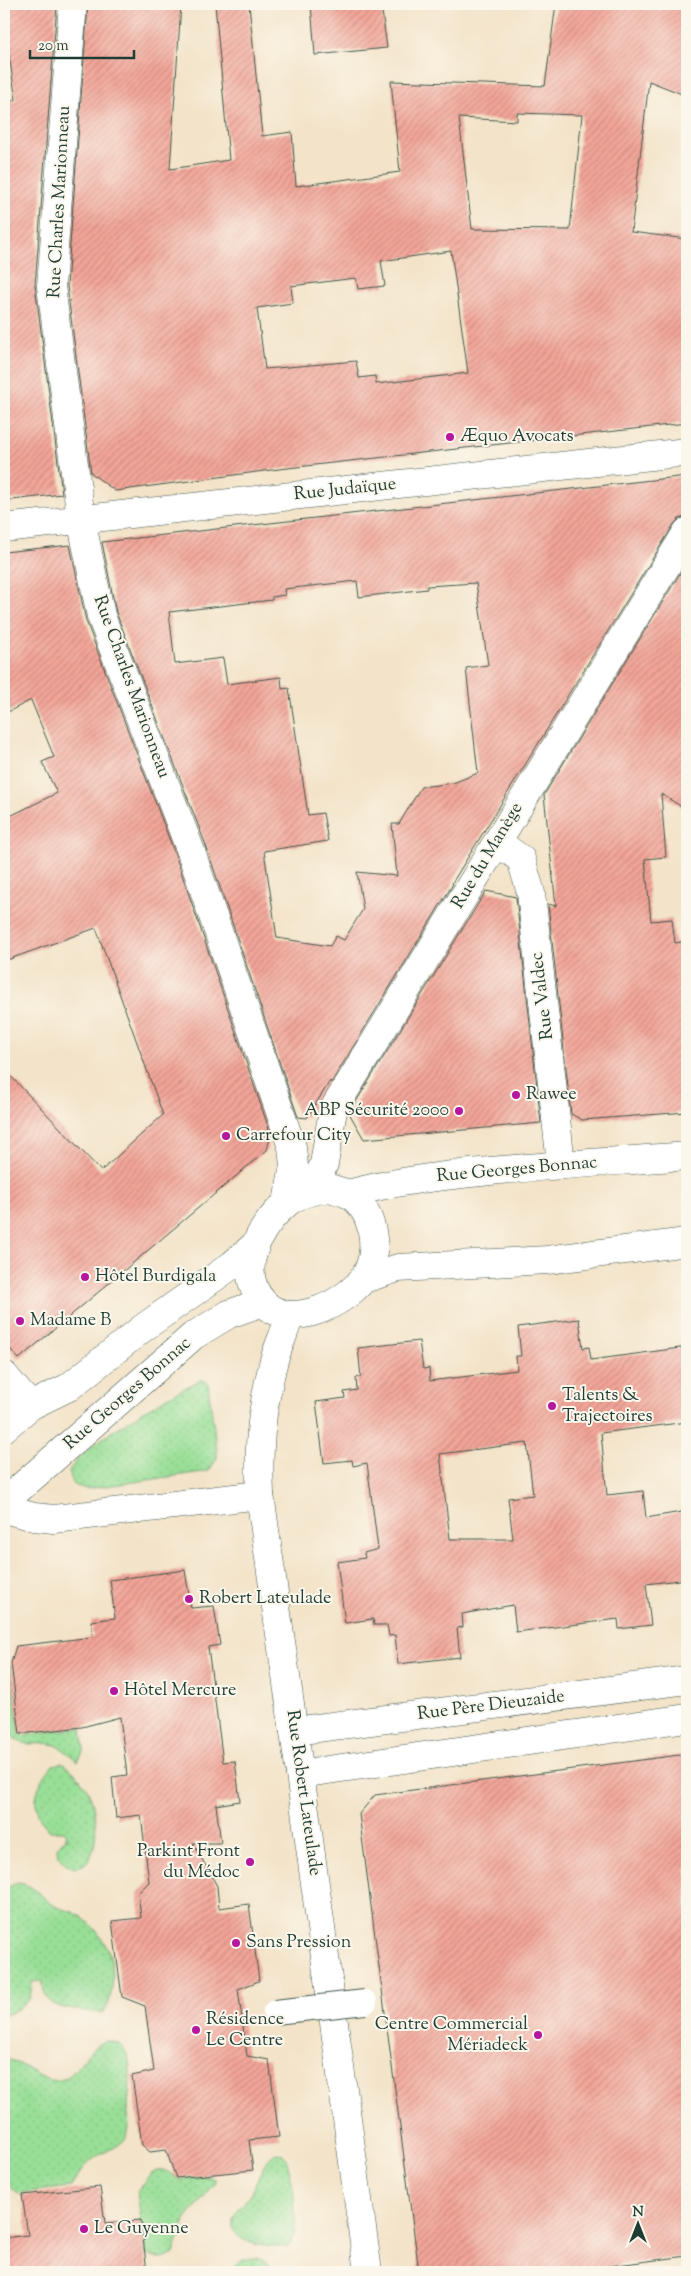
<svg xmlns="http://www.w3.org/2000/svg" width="691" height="2276" viewBox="0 0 691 2276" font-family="'Sorts Mill Goudy',serif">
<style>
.grass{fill:url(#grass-dots);stroke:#5c8e66}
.building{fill:url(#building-hatch);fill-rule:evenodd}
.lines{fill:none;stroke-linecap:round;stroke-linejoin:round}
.minor-casing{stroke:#3f564a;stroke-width:29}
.tertiary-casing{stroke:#3f564a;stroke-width:29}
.secondary-casing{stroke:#3f564a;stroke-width:29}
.minor{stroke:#fff;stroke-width:28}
.tertiary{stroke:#fff;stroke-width:28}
.secondary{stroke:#fff;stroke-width:28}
.pedestrian-bridge-casing{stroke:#3f564a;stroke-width:26;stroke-linecap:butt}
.pedestrian-bridge{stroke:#fff;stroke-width:24}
.poi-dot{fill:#b5179e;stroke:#fbf7ec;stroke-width:2}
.labels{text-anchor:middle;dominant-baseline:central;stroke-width:4;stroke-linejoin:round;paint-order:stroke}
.street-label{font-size:18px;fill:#1f3d34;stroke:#fbf7ec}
.poi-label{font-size:18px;fill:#1f3d34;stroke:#fbf7ec;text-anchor:start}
</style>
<defs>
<pattern id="grass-dots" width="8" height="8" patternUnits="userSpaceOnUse" patternTransform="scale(1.25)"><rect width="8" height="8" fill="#99df97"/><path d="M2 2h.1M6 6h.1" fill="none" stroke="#83c083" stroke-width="1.8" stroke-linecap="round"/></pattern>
<pattern id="building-hatch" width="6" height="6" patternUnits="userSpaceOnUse" patternTransform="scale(1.25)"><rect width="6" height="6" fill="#f4a699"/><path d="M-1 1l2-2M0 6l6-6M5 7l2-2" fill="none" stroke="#c5887e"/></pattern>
</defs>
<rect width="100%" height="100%" fill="#fbf7ec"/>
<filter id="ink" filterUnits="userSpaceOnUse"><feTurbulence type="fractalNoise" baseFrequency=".02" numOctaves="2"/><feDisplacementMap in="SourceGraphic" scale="10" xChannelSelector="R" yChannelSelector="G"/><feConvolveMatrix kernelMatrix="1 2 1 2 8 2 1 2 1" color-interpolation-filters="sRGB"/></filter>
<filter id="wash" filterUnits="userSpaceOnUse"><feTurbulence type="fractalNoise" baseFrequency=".0096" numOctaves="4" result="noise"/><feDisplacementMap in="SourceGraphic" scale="20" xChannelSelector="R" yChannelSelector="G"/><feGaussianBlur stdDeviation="1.12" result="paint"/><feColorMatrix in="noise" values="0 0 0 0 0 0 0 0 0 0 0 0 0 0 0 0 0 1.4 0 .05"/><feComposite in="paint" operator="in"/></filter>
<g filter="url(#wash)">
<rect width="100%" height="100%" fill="#f3e3c8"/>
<path class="grass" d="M201,1380L207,1382L208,1384L217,1452V1458L209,1471L86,1489L74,1485L69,1473C76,1447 174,1392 201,1380Z
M10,1664L20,1735L82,1728L84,1750L78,1761C69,1755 62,1746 52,1744C44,1742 36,1745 28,1744C6,1741 4,1720 4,1702C4,1688 3,1676 10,1664Z
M62,1763C73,1769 87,1785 91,1798C98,1817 102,1878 66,1865L58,1856L57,1848L62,1841L66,1839L65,1831H50C27,1808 35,1787 53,1765Z
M16,1883C33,1883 42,1898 55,1906C62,1910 70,1910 77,1914C111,1936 122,1974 105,2011L101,2013C77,2009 41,2013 43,1981L32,1982L30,1998L18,2009L4,2016V1890Z
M106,2041C140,2041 128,2088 128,2109C127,2119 132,2130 125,2139C119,2147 108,2150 99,2155C86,2163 79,2174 71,2187L18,2193L8,2184L4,2175V2059C22,2061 34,2076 51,2080C77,2085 83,2047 106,2041Z
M276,2153L283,2154C293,2165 301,2236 289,2246C273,2249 228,2245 233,2221C235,2211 247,2201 252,2192C259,2179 263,2160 276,2153Z
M157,2170C171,2168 173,2179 183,2179C194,2179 206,2173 215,2179L216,2183L185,2220L174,2254L164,2259L146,2255L137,2192L153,2172Z
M252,2258C263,2258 268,2263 273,2272H228L243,2260Z"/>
<g id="blocks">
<path class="building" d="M4,4H57L35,285L62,494L4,501V102L16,100L6,36L4,37Z
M88,4H181L170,169L229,160L215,4H249L262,136L292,132L296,186L400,172L391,81L545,86L556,4H687V96L649,81L631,232L687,239V423L279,469L115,491L91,473L67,286ZM517,113L582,115L570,230L472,229L459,118L517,121ZM451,251L468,373L376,384L375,376L359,378L356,361L265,369L257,308L293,303L291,286L356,278L358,289L385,286L381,261Z
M311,4H381L387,48L315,55Z
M687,476V516L679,519L674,524L452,883L453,884L331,1083L330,1081L307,1118L298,1117L205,843L116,612L102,542ZM357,581L359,597L427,589V586L476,583L488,665L466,668L478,773L453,783L421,787L399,824H392L397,876L357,872L363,909L344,940L336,936L330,946L277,938L264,851L328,841L323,813L308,815L289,688L282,689L281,677L227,684L223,658L175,664L169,612L272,600V597L285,595L284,589Z
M70,545L86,621L175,854L271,1135L267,1150L19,1359L4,1342V1069L101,1171L163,1115L96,928L4,961V819L57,793L42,762L54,757L31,700L4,714V552Z
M687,562V810L661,794L666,857L645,859L651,921L672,919L675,943L687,941V1112L582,1120L571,1114L548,904L556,906L544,795Z
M486,891L516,897L541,1123L364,1139L349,1113Z
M579,1319L583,1348L589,1347L591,1360L687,1347V1422L601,1433L607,1495L643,1491L646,1518L687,1511V1579L646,1584L651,1625L619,1629L618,1619L516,1632L513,1605L462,1614L463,1627L457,1628L460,1657L398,1664L395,1635L389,1636L387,1625H374L373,1619L345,1623L337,1562L365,1558L364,1553L378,1549L367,1463L353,1466L352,1460L324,1463L316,1402L345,1398L344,1392L357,1390L356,1378L361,1377L358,1348L419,1341L423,1369L429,1368L430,1381L517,1370L516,1356H521L518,1327ZM527,1443L533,1495L508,1498L513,1539H450L440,1454Z
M185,1570L191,1608L214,1606L220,1645L208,1647L223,1762L235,1761L240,1801L216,1805L221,1843H193L217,1886L219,1908L249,1904L259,1981L238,1989L247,2056L269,2060L279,2137L249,2140L253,2170L176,2178L166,2150L150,2152L142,2145L132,2076L154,2071L145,2006L122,1997L112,1921L141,1918L138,1893L149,1882L141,1815L116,1818L112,1777L127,1775L120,1717L82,1727L20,1734L11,1663L16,1646L93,1637L91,1621L115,1618L110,1580Z
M687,1754V2256L563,2272H419L359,1814L375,1795Z
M100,2187L105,2223L141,2220L147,2272H4V2238L28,2235L22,2195Z"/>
</g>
</g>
<g filter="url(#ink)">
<use href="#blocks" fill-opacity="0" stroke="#3f564a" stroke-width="1"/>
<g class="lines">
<defs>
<path id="minor" d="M73,4L51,286L81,519L101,616L190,849L292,1147L294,1166L287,1202
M497,842L521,859L531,893L561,1164
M312,1190L324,1164L333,1110L687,532
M348,1194C394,1181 441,1176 490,1171C556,1165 621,1161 687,1156
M4,1375L30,1406
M4,1509L34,1517L54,1519L260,1495
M294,1731L687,1680
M300,1774L687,1718"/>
<path id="tertiary" d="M289,1317C285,1333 277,1348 273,1364C261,1412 258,1446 260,1495L300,1774L368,2272
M4,1428L30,1406L69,1387L143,1328L232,1265L255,1245"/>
<path id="secondary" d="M4,528L687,452
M330,1188C335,1190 342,1191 348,1194C375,1210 381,1255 363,1279C343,1305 289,1331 263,1302C235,1271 259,1226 287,1203C298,1193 315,1190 330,1188Z
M364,1279L398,1268L547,1260L687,1242
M4,1502L193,1336L229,1314L263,1302"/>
</defs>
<use href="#minor" class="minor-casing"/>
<use href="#tertiary" class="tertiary-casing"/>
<use href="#secondary" class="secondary-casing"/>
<use href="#minor" class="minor"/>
<use href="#tertiary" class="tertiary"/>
<use href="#secondary" class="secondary"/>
<defs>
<path id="pedestrian-bridge" d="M275,2012L365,2002"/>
</defs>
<use href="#pedestrian-bridge" class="pedestrian-bridge-casing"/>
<use href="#pedestrian-bridge" class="pedestrian-bridge"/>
</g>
</g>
<g class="poi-dot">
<circle cx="450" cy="437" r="5"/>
<circle cx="516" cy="1095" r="5"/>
<circle cx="459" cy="1111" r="5"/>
<circle cx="226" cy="1136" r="5"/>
<circle cx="85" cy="1277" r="5"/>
<circle cx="20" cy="1321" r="5"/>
<circle cx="552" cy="1406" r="5"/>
<circle cx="189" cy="1599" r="5"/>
<circle cx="114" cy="1691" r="5"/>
<circle cx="250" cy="1862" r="5"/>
<circle cx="236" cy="1943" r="5"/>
<circle cx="196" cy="2030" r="5"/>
<circle cx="538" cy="2035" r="5"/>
<circle cx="84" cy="2229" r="5"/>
</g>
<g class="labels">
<g class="street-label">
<text transform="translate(60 202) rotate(-87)">Rue Charles Marionneau</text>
<text transform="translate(345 490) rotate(-6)">Rue Judaïque</text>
<text transform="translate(131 687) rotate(70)">Rue Charles Marionneau</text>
<text transform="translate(488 856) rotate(-59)">Rue du Manège</text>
<text transform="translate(543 996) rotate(-97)">Rue Valdec</text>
<text transform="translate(517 1170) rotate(-5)">Rue Georges Bonnac</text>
<text transform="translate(128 1394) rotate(-41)">Rue Georges Bonnac</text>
<text transform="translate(491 1706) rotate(-7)">Rue Père Dieuzaide</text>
<text transform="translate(303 1793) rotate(82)">Rue Robert Lateulade</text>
</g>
<g class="poi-label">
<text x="460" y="437">Æquo Avocats</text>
<text x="526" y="1095">Rawee</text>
<text x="449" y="1111" text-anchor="end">ABP Sécurité 2000</text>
<text x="236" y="1136">Carrefour City</text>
<text x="95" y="1277">Hôtel Burdigala</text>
<text x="30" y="1321">Madame B</text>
<text x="562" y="1396">Talents &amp;<tspan x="562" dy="21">Trajectoires</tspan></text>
<text x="199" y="1599">Robert Lateulade</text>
<text x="124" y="1691">Hôtel Mercure</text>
<text x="240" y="1852" text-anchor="end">Parkint Front<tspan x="240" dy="21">du Médoc</tspan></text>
<text x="246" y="1943">Sans Pression</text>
<text x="206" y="2020">Résidence<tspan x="206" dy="21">Le Centre</tspan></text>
<text x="528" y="2025" text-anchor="end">Centre Commercial<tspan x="528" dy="21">Mériadeck</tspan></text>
<text x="94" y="2229">Le Guyenne</text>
</g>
</g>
<rect width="691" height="2276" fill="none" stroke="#fbf7ec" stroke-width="20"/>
<g transform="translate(638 2224)" stroke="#fbf7ec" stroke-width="4" paint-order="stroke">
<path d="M0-4L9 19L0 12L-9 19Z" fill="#1f3d34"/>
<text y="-8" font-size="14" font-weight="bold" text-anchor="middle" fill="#1f3d34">N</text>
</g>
<path d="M30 50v8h104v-8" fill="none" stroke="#1f3d34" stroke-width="2.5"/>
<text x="38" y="50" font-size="15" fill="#1f3d34" stroke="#fbf7ec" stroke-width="4" paint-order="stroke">20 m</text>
</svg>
